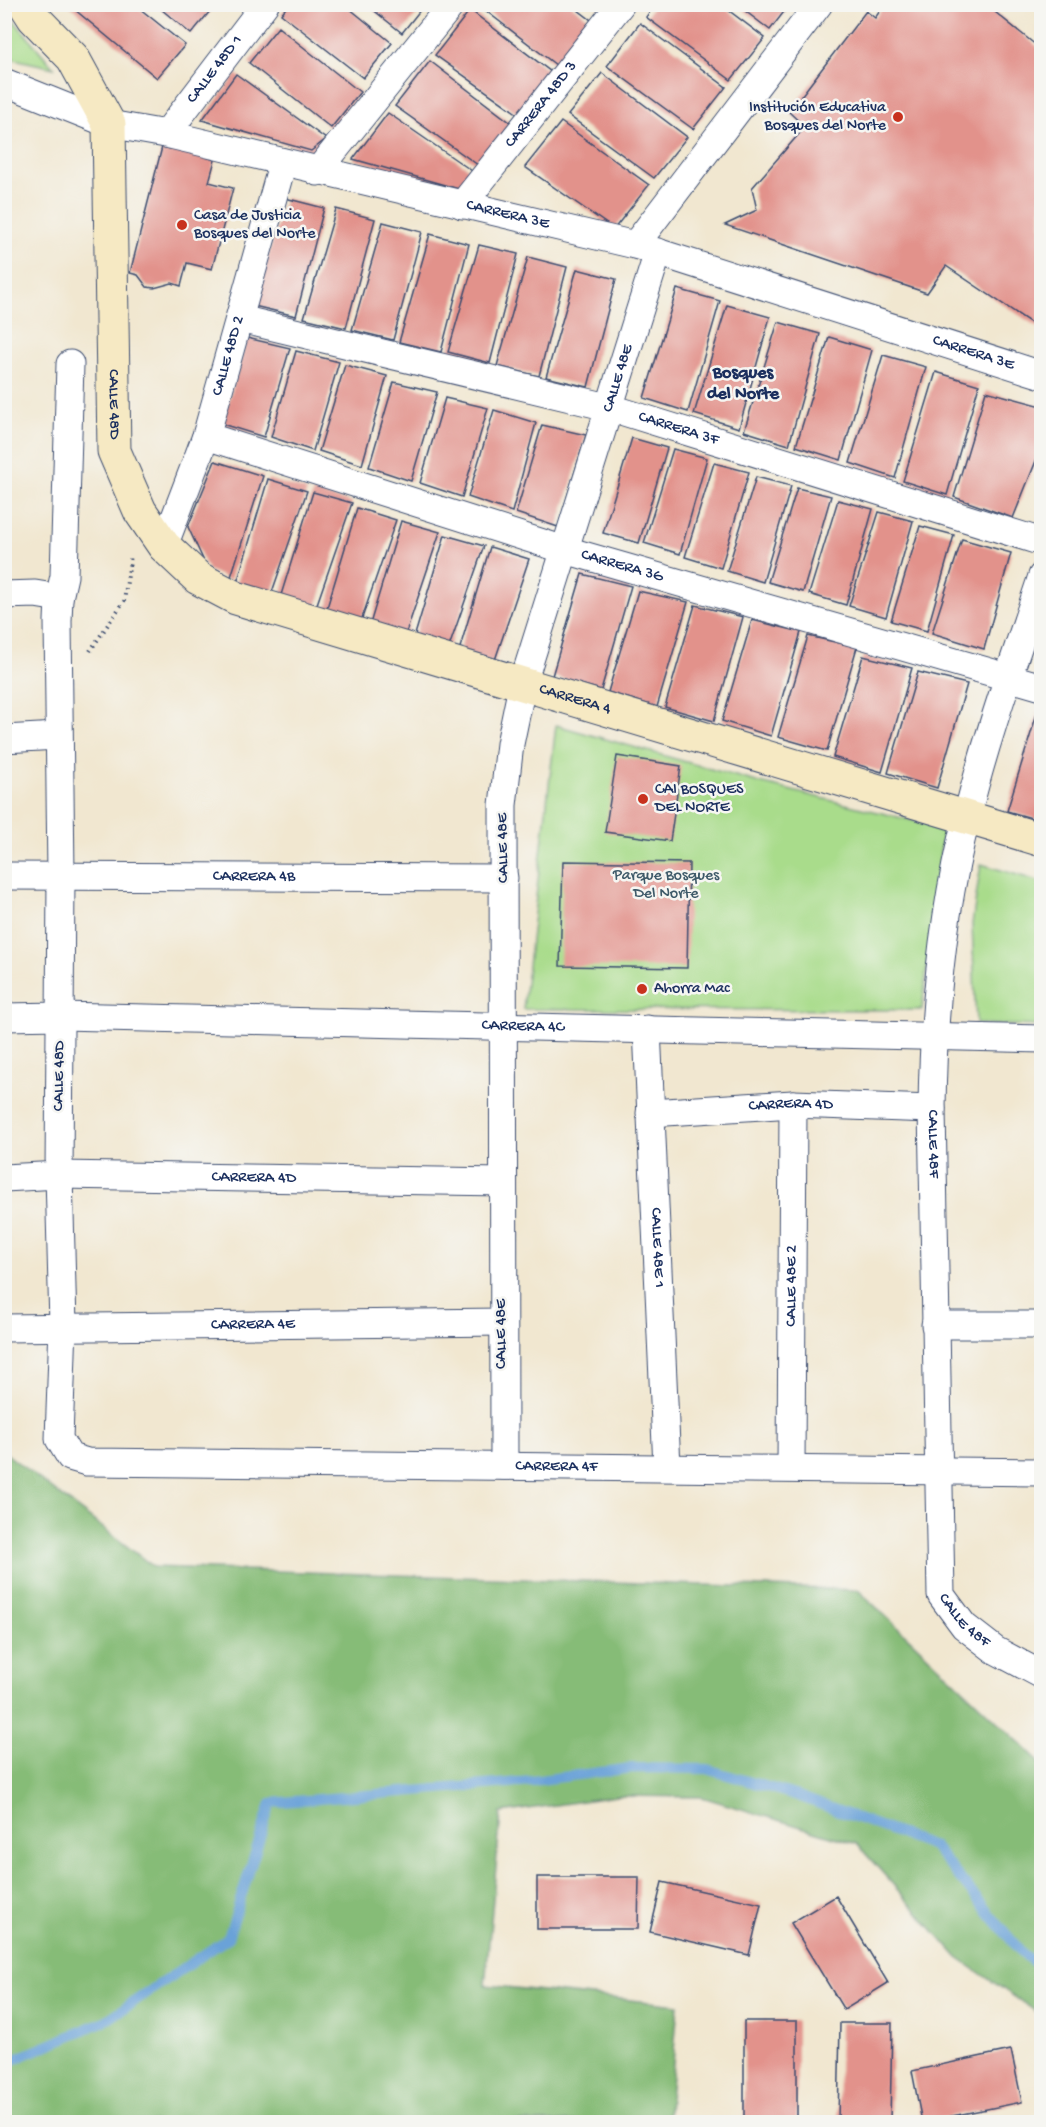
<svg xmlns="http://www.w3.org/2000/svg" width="1046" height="2127" viewBox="0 0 1046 2127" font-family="'Gochi Hand',sans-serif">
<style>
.green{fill:#a9dc8b;stroke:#628674;stroke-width:1.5}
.forest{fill:#86bc77;stroke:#50766a;stroke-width:1.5}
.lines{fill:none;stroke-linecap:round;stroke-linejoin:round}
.stream{stroke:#6aa2d8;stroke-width:10}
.building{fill:#e2928b}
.minor-casing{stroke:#3b4b6f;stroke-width:29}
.secondary-casing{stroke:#3b4b6f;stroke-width:35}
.path{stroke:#3b4b6f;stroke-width:4;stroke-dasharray:1.5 4.5;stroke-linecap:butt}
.minor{stroke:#fff;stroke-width:27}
.secondary{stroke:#f6e9c3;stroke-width:33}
.poi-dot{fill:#c8321e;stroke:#f6f6f2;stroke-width:2}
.labels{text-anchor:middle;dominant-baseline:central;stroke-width:5;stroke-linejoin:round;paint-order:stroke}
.street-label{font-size:16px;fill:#1b2f5e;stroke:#f6f6f2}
.poi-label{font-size:16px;fill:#1b2f5e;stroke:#f6f6f2;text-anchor:start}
.park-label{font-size:16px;fill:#3e5a69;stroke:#f6f6f2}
.neighbourhood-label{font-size:18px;font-weight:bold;fill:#1b2f5e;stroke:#f6f6f2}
</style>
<rect width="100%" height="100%" fill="#f6f6f2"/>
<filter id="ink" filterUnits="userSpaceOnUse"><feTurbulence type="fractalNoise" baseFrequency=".0167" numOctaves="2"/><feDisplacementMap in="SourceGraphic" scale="12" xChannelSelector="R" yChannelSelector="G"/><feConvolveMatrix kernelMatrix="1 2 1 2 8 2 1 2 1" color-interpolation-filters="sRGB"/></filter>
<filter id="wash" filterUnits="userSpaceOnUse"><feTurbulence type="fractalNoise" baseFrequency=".008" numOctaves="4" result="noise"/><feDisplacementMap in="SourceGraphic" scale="24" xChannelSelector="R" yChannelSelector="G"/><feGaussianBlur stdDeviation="1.35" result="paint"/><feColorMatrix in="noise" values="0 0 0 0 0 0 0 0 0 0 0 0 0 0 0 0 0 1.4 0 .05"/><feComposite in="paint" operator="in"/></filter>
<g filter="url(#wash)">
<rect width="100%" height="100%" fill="#f1e7d0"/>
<path class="green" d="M5,10L54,68L5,57Z
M556,725L760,783L943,828L922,1010L523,1009Z
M981,864L1041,882L1042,1026L976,1024L972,924Z"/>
<path class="forest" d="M4,1452L154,1567L858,1590L1041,1763V2015L958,1958L857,1844L702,1797L617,1796L501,1813L485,1985L678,2005L668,2122H5Z"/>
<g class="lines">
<path class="stream" d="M4,2064L107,2020L228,1938L271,1803L532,1781L632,1768L707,1769L798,1796L933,1846L1023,1954L1042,1968"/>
</g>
<g id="blocks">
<path class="building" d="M68,4H134L185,45L157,78Z
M155,4H216L191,34Z
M289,4H344L392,43L363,78L281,14Z
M366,4H425L402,33Z
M477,4H570L591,20L556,65Z
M655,4H720L765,38L731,80L646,17Z
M736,4H790L770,30Z
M885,4H985L1042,50L1040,329L946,266L927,293L725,225L757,210L752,188L805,127L789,112L866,11L875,18Z
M470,10L551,72L518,114L435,55Z
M640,23L726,87L693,129L607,66Z
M278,27L360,92L331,128L249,63Z
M430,61L511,123L478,165L395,106Z
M602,73L687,137L654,178L568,115Z
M236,74L326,139L311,151L202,120Z
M388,113L475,173L459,189L353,159Z
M561,122L649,185L614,229L525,167Z
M162,147L170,149L175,147L215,160L209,182L233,188L212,269L187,263L181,286L172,283L154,288L147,287L138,275L130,273Z
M285,198L324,208L296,316L254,306Z
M336,209L375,219L346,328L304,318Z
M383,222L422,232L393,340L352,330Z
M430,234L469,244L441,352L399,342Z
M479,245L518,254L490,363L448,352Z
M528,257L567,267L539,376L497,366Z
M577,269L616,279L588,387L546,377Z
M677,289L720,301L688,412L644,398Z
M727,305L770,317L739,428L694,414Z
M778,322L820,334L789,445L744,431Z
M829,337L872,350L841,460L796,446Z
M247,338L290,348L264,437L222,424Z
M296,351L339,362L313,451L271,437Z
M883,355L926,367L895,478L850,463Z
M345,365L387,376L362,465L319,451Z
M936,372L979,385L947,495L903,481Z
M394,382L437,392L411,481L369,467Z
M986,391L1042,406V446L1013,518L954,497Z
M445,398L488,408L462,497L420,483Z
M494,410L536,423L512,512L468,497Z
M542,425L586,435L558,527L516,513Z
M632,438L667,448L639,543L603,533Z
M673,449L707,458L680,554L644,543Z
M215,461L263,476L230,580L208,570L188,527Z
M714,463L749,472L721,568L685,557Z
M756,477L791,486L763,582L727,571Z
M268,479L307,491L271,595L237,583Z
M797,488L831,496L803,592L768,582Z
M313,492L352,503L316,607L281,595Z
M838,500L873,509L846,605L809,594Z
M357,508L396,520L360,624L326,611Z
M879,512L913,521L886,617L849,606Z
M401,521L440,532L405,636L370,624Z
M920,526L954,535L927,631L891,621Z
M445,535L484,546L448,650L414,638Z
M962,539L1011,553L984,649L932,633Z
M490,547L529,559L494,663L459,651Z
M582,574L631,586L601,690L552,676Z
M638,591L688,602L657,707L608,692Z
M695,605L743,617L714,721L665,707Z
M752,620L801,632L771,736L722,721Z
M808,636L857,647L827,751L778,737Z
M863,656L912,668L882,772L833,757Z
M918,672L967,684L937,788L888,773Z
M1039,707H1042V821L1007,811Z
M617,756L681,766L670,841L605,832Z
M563,861L689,863L687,968L560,966Z
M537,1877H639L638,1929H537Z
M662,1882L761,1904L749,1955L650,1932Z
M836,1896L888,1983L844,2010L791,1923Z
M744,2021H797V2122H744Z
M840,2023H892L890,2122H838Z
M1011,2050L1022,2102L922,2122L912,2071Z"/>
</g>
</g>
<g filter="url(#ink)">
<use href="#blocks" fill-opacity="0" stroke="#3b4b6f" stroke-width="1.5"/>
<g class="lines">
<defs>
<g id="minor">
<path id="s1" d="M4,82L109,124L166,134L635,245L1042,375"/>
<path id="s2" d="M166,134L265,4"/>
<path d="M317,172L452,4"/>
<path id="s3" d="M462,205L621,4"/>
<path d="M635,245L819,4"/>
<path id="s4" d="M240,319L608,407L1042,542"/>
<path id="s5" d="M70,364L64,576L59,598L58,621L61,875L59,1175L63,1325L59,1439L70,1457L87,1462L1042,1472"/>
<path id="s6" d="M206,436L562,549L1042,687"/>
<path id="s7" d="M164,546L206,436L283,162"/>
<path id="s8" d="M1042,576C1016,655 987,735 967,816C943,910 933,1012 932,1109L941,1595L964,1626L995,1650L1042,1675"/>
<path d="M4,595L35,594L59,598"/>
<path d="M4,739L58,736"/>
<path id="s9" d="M4,876L504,878"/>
<path id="s10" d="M4,1017L61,1016L1042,1039"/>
<path id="s11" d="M647,1029L667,1467"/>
<path id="s12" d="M650,1113L793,1104L932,1109"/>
<path id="s13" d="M4,1178L59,1175L503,1182"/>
<path d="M935,1325H1042"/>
<path id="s14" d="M4,1328L502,1322"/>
<path id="s15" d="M504,1466L503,805L510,744L522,686L658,252"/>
<path id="s16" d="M791,1468L793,1104"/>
</g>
<g id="secondary">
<path id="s17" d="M25,4L34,18L73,58L109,124L114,451L140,511L164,546L198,578L236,598L1042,840"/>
</g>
</defs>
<use href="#minor" class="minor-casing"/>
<use href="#secondary" class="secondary-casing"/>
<path class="path" d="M90,651L124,601L131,555"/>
<use href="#minor" class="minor"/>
<use href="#secondary" class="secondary"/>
</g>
</g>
<g class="poi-dot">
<circle cx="898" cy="117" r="6"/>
<circle cx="182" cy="225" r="6"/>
<circle cx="643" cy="799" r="6"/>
<circle cx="642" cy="989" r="6"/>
</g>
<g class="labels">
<g class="street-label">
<text stroke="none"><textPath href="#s2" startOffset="81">CALLE 48D 1</textPath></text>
<text stroke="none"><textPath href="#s3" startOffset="128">CARRERA 48D 3</textPath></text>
<text stroke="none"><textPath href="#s1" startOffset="522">CARRERA 3E</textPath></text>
<text stroke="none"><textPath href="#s1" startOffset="1008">CARRERA 3E</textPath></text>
<text stroke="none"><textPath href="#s7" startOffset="201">CALLE 48D 2</textPath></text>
<text stroke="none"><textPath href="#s15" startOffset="1104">CALLE 48E</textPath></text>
<text stroke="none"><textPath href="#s17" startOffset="428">CALLE 48D</textPath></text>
<text stroke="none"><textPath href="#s4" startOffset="452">CARRERA 3F</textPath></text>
<text stroke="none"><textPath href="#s6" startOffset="436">CARRERA 3G</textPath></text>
<text stroke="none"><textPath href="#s17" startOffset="1026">CARRERA 4</textPath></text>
<text transform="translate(504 848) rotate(-91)">CALLE 48E</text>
<text stroke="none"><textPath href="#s9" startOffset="250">CARRERA 4B</textPath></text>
<text stroke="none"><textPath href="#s10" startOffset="519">CARRERA 4C</textPath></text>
<text transform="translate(60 1076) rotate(-89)">CALLE 48D</text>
<text stroke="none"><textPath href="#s12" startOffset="141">CARRERA 4D</textPath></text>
<text stroke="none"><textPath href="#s8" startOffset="582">CALLE 48F</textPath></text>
<text stroke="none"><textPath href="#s13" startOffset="250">CARRERA 4D</textPath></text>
<text stroke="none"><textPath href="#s11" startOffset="219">CALLE 48E 1</textPath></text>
<text stroke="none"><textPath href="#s16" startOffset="182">CALLE 48E 2</textPath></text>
<text stroke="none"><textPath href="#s14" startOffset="249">CARRERA 4E</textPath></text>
<text transform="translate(502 1334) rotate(-90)">CALLE 48E</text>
<text stroke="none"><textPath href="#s5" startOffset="1584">CARRERA 4F</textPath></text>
<text stroke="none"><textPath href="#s8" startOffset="1068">CALLE 48F</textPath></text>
</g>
<g class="poi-label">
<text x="886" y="108" text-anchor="end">Institución Educativa<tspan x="886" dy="18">Bosques del Norte</tspan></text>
<text x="194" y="216">Casa de Justicia<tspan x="194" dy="18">Bosques del Norte</tspan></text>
<text x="655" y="790">CAI BOSQUES<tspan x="655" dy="18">DEL NORTE</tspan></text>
<text x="654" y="989">Ahorra Mac</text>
</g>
<g class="park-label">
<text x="666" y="876">Parque Bosques<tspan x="666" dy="18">Del Norte</tspan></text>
</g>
<g class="neighbourhood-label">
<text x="743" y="373">Bosques<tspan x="743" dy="21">del Norte</tspan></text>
</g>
</g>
<rect width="1046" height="2127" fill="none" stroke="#f6f6f2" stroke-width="24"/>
</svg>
